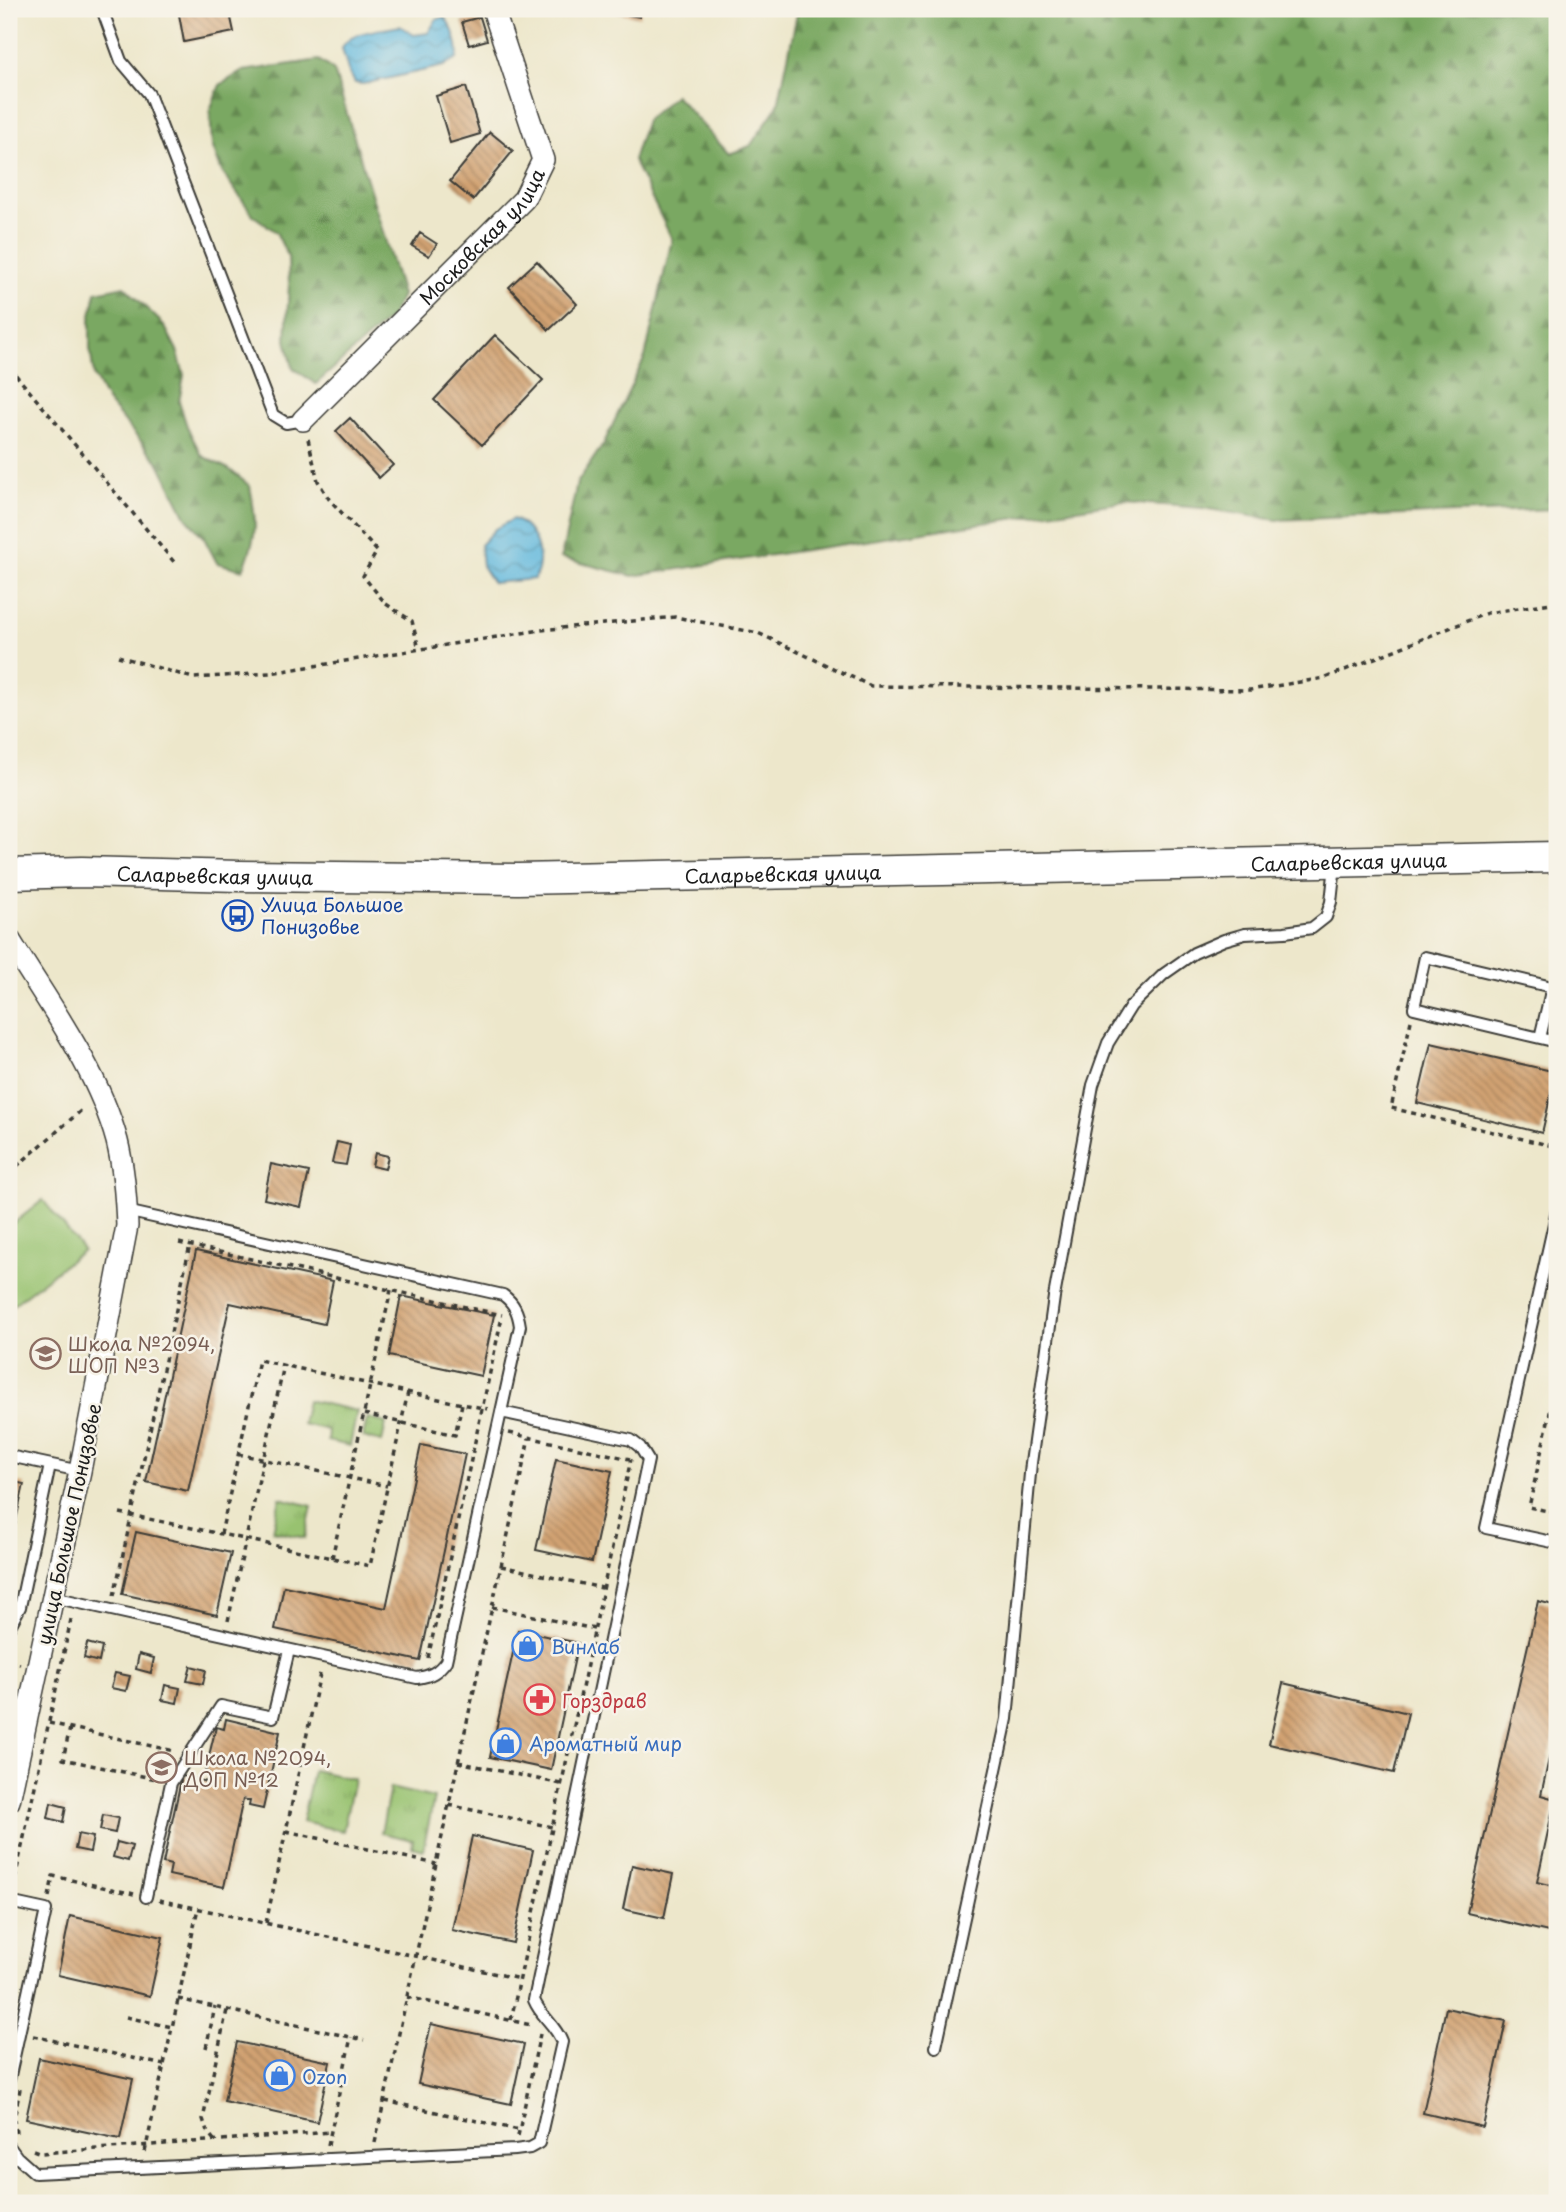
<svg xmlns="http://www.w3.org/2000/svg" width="1566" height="2212" viewBox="0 0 1566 2212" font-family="'Playpen Sans',sans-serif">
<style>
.grass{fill:#98c26f;stroke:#5a6f46;stroke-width:2}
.forest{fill:url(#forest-firs);stroke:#4b623f;stroke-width:2}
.park{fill:url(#park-tufts);stroke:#5a6f46;stroke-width:2}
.water{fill:url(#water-waves);stroke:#3e6a7c;stroke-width:2}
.building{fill:url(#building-back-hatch)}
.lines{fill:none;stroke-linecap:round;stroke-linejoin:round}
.lane-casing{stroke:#3b3a36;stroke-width:14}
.street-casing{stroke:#3b3a36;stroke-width:24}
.secondary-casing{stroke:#3b3a36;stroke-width:33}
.path{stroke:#3b3a36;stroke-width:3.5;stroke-dasharray:5 5;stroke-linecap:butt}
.lane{stroke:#fff;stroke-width:10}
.street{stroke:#fff;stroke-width:21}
.secondary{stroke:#fff;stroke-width:30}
.labels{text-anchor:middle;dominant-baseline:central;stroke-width:5;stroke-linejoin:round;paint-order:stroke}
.street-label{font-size:19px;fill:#1c1c1c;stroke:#f7f3e8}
.transit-label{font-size:19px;fill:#164399;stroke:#f7f3e8;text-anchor:start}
.education-label{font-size:19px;fill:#785e54;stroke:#f7f3e8;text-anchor:start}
.shop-label{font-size:19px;fill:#366cbe;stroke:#f7f3e8;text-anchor:start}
.health-label{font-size:19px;fill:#be3a42;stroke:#f7f3e8;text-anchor:start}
</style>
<defs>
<pattern id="forest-firs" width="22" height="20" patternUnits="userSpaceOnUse" patternTransform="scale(1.75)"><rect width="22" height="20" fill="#7aa862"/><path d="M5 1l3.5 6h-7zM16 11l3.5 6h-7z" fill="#638850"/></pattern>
<pattern id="park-tufts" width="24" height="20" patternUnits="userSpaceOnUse" patternTransform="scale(1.75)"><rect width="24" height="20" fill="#98c26f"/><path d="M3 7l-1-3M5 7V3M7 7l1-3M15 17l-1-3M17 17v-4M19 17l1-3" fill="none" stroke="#82a660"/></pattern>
<pattern id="water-waves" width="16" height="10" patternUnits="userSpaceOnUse" patternTransform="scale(1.75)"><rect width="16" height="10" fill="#60b8dd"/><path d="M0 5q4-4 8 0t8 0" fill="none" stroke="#4e95b2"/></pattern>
<pattern id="building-back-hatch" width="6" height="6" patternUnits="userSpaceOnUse" patternTransform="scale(1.75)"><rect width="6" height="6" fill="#d1a272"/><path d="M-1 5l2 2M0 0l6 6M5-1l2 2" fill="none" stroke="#a9835d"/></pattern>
</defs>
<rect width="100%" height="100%" fill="#f7f3e8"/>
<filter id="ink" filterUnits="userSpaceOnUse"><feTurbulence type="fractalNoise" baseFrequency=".0143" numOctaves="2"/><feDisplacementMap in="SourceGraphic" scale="14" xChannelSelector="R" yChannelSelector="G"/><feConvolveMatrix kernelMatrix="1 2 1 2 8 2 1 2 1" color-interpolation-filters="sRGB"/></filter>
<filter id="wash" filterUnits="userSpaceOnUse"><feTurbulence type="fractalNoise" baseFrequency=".00686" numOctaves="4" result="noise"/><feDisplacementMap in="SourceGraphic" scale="28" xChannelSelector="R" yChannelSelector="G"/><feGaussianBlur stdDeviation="1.57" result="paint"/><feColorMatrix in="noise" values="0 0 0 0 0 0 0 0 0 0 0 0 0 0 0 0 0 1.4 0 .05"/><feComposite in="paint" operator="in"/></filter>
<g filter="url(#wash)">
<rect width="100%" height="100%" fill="#ede7cb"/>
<path class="grass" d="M43,1200L83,1250L9,1308V1227Z"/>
<path class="forest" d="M798,9H1557V509L1276,520L1202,508L1123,502L633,576L561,558L577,483L604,443L645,357L672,239L633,160L646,120L675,95L729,154L750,146L778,105Z
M319,60L334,71L402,295L391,317L316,384L293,368L286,340L289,284L288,257L276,232L254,216L222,172L212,145L210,110L220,85L243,71Z
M124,286L164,325L177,350L184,375L179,402L188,429L202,456L229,469L250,486C257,523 258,535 243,570L217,563L204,538L186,517L159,463L107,401L94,376L90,349V320L96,292Z"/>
<path class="park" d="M307,1400L357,1411L350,1446L327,1441L328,1430L302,1424Z
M367,1418L386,1423L382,1442L363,1437Z
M280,1498L312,1506L305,1538L273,1531Z
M313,1770L354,1779L343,1831L302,1822Z
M390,1788L434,1798L423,1850L412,1847L413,1840L381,1833Z"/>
<path class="water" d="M444,17C453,26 460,47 457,59L444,66L363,84L355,83L348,70L342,48C350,30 383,30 400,26L414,35L428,33L436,20Z
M513,519C535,527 546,558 534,579L493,583L482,566L480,545L495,529Z"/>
<g id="blocks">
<path class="building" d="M178,9H229L234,32L184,42Z
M599,9H641L640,17Z
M480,17L487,40L469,45L462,22Z
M466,87L480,134L450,143L436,96Z
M490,132L513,151L473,200L450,181Z
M420,233L437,244L429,256L412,246Z
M537,261L577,304L549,330L509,287Z
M495,335L543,380L482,445L434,400Z
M350,418L393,465L379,478L336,431Z
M1431,1043L1556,1072L1542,1133L1417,1103Z
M337,1142L350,1145L346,1165L332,1163Z
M375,1153L388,1156L385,1169L372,1166Z
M271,1164L309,1172L301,1207L264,1199Z
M196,1251L333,1281L324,1324L230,1303L188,1491L146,1482Z
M401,1296L494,1315L481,1376L389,1356Z
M421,1445L465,1454L420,1661L275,1629L284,1586L386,1608Z
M556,1459L612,1471L592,1562L536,1550Z
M9,1481L24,1484L10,1548L9,1547Z
M136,1532L231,1553L217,1615L122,1594Z
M1538,1601L1557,1606V1723L1541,1795L1555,1799L1537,1882L1557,1887V1934L1467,1913Z
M518,1630L578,1643L551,1770L490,1757Z
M87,1643L102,1647L99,1662L84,1658Z
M139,1654L154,1658L151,1673L136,1669Z
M191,1666L206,1670L203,1684L187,1681Z
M115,1673L130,1676L126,1691L111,1688Z
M1283,1683L1408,1713L1394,1773L1269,1744Z
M165,1685L180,1688L177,1703L162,1700Z
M226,1719L280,1732L263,1809L249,1806L250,1801L243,1799L224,1887L169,1875L171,1865L163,1863L182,1776L207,1782L209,1773L205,1772L216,1727L224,1729Z
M51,1803L66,1807L63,1822L48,1818Z
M103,1815L118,1818L115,1833L100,1830Z
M78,1834L93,1837L90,1852L75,1849Z
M472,1836L533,1850L513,1943L452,1930Z
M117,1842L132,1846L128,1861L113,1857Z
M632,1865L673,1874L664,1918L623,1909Z
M70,1916L163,1937L150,1996L58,1975Z
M1446,2008L1506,2021L1483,2127L1423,2113Z
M431,2024L524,2044L511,2104L418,2084Z
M237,2042L330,2062L317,2122L224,2101Z
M39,2058L133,2079L120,2139L26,2119Z"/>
</g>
</g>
<g filter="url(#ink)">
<use href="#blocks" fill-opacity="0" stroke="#3b3a36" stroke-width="2"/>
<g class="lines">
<defs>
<path id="lane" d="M102,9L121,61L149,94L273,415L286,423L303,420
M1540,1038L1552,987L1425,957L1414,1008L1540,1038L1557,1042
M1557,1210L1486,1528L1557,1543
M9,1456L80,1471
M53,1597L417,1678C431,1676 438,1672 446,1661L520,1326C518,1312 514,1303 503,1295L126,1211
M9,1628L20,1607L50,1465
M146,1897L171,1783L221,1706L273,1717L289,1650
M9,1902L46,1910L9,2080
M936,2047L1007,1719L1031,1463L1054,1297L1093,1085L1108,1043L1131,1006L1164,974L1194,953L1224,940L1245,934L1285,932L1312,928L1326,917L1331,902L1335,865
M9,2146L17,2157L35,2173L515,2150L530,2148L539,2143L562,2042C555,2024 541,2017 534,2000L648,1460L640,1447L631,1440L501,1412"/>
<g id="street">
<path id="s1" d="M303,420L524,199L543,160L493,9"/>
<path d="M9,939C48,1003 97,1068 117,1141C124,1169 126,1198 127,1226L80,1471L9,1801"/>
</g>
<g id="secondary">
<path id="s2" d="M9,874L82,872L239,876L518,879L1557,857"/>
</g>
</defs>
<use href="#lane" class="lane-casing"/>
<use href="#street" class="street-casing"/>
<use href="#secondary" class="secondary-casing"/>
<path class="path" d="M9,367L175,563
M308,439L318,481L329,499L377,551L363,576L386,604L412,621L419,649
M118,656L193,678L270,673L541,630L675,617L758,633L871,686L1250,690L1325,678L1487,613L1557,602
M1411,1021L1391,1108L1557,1147
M9,1173L84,1108
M179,1243L502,1315
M1557,1381L1529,1507L1557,1513
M408,1392L370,1566L221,1534L259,1360L462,1404L488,1409
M364,1414L455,1435L462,1404
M509,1433L630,1459
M238,1454L387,1486
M120,1513L221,1534
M332,1558L391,1290
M501,1566L602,1588
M114,1596L190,1245
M492,1607L594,1629
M228,1621L284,1365
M428,1658L502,1317
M9,1662L20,1664
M49,1723L174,1751
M70,1728L63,1759L156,1779
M458,1762L561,1784
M449,1805L552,1827
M286,1831L436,1864
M13,1888L72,1615
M49,1897L53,1876L134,1894
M159,1900L520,1979
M266,1923L321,1669
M407,1997L531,2025
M178,1999L364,2040
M126,2017L172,2027
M511,2020L631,1459
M33,2036L164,2065
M206,2048L215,2007
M385,2101L519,2130
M16,2133L14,2119L20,2089
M518,2136L540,2034
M214,2140L207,2131L203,2119L227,2010
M375,2143L529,1438
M328,2145L351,2037
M33,2150L41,2153L331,2132
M145,2152L198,1908"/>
<use href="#lane" class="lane"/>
<use href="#street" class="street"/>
<use href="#secondary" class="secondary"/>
</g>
</g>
<defs>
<symbol id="bus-ring" viewBox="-11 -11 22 22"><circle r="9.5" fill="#f7f3e8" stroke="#1a4fb4" stroke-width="1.5"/><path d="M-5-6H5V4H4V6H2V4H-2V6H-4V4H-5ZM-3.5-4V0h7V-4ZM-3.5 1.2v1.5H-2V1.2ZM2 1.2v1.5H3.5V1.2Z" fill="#1a4fb4"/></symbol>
<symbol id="school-ring" viewBox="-11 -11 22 22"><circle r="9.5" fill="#f7f3e8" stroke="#8d6e63" stroke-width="1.5"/><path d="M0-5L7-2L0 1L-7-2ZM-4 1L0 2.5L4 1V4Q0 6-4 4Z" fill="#8d6e63"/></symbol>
<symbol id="shop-ring" viewBox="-11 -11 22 22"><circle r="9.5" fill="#f7f3e8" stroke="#3f7fe0" stroke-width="1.5"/><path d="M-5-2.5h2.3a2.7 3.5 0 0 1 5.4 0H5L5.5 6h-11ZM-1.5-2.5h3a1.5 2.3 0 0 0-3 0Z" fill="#3f7fe0"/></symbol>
<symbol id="pharmacy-ring" viewBox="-11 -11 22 22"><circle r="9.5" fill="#f7f3e8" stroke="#e0444e" stroke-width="1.5"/><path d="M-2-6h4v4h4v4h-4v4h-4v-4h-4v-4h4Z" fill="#e0444e"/></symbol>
</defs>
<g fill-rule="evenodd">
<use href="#bus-ring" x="220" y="898" width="35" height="35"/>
<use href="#school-ring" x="28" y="1336" width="35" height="35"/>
<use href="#shop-ring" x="510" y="1628" width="35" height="35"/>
<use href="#pharmacy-ring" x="522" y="1682" width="35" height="35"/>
<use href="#shop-ring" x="488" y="1726" width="35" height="35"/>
<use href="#school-ring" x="144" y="1750" width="35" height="35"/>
<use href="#shop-ring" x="262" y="2058" width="35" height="35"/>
</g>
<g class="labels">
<g class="street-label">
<text stroke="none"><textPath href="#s1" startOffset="257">Московская улица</textPath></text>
<text stroke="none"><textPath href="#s2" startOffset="1340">Саларьевская улица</textPath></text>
<text stroke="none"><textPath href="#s2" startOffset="774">Саларьевская улица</textPath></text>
<text stroke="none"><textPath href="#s2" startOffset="206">Саларьевская улица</textPath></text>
<text transform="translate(68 1524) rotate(-78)">улица Большое Понизовье</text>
</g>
<g class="transit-label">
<text x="261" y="904">Улица Большое<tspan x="261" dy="22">Понизовье</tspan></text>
</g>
<g class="education-label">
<text x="68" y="1343">Школа №2094,<tspan x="68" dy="22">ШОП №3</tspan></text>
<text x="184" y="1757">Школа №2094,<tspan x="184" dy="22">ДОП №12</tspan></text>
</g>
<g class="shop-label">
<text x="551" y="1646">Винлаб</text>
<text x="529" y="1743">Ароматный мир</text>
<text x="302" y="2076">Ozon</text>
</g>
<g class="health-label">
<text x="562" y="1700">Горздрав</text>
</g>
</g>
<rect width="1566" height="2212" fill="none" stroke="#f7f3e8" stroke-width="35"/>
</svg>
